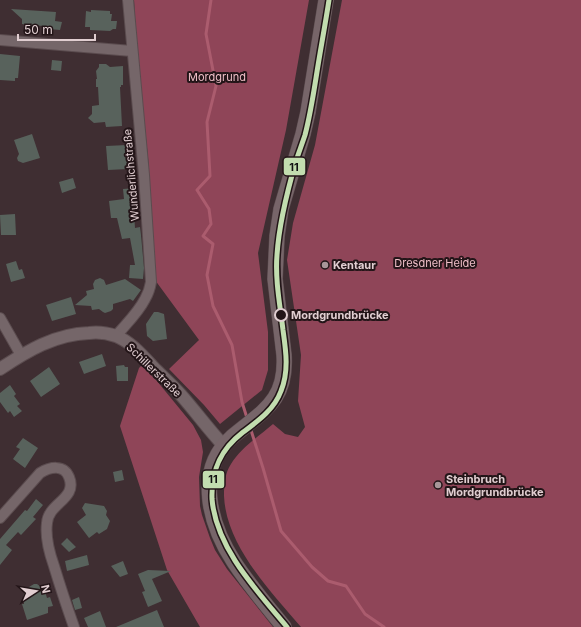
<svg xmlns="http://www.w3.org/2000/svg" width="581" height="627" viewBox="0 0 581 627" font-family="Inter,sans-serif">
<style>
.forest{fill:#8f4558}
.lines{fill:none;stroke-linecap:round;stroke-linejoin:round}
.stream{stroke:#ab5c6e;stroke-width:3}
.building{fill:#58625c}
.minor-casing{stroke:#5b4c4f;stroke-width:12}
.tertiary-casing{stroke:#5b4c4f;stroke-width:14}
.primary-casing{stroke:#5b4c4f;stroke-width:16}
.minor{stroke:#756669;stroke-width:10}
.tertiary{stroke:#756669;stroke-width:12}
.primary{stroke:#776569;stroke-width:15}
.tram-1-casing{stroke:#231518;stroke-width:8}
.tram-1{stroke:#c2ddaf;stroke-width:5}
.poi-dot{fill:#a89699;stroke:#231518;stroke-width:1.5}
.stop-dot{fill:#231518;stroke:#e1ced1;stroke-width:2}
.labels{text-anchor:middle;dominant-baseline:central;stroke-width:4;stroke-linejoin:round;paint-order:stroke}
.park-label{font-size:11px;fill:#f0bfc8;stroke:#231518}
.street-label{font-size:11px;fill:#e1ced1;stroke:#231518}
.poi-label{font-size:11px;font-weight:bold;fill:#e1ced1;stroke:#231518;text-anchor:start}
.stop-label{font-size:11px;font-weight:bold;fill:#e1ced1;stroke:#231518;text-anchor:start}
.line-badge{stroke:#231518;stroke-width:1.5}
.pale-badge-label{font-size:11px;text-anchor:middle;font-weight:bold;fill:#111}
</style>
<rect width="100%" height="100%" fill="#3f2e32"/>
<path class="forest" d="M134,0H309L286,130L258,253L268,332V370L262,390L220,424L204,405L169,369L199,340L155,280L148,157L137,53Z
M342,0H581V627H301C270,591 226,545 224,496C224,484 225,473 231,464C241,448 259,436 273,424L285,434L298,437L305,427L298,401L301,355L287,260L293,223L315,145Z
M143,364L193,425L201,440L203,452L199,477L200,506L202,515L210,538L215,550L227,569L273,627H200L167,570L120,426L139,368Z"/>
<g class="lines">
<path class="stream" d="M211,0L206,34L216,86L207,122L210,176L197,190L209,209L211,224L203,236L213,244L207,275L213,306L232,345L242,402L247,418
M250,427L263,468L281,531L312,567L328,581L346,586L365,614L384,627"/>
</g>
<path class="building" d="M11,9L56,12L55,21L62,22L60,30L49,29L50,27L34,25L30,28L27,25L22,24V19Z
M91,10L110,11V14H112L111,21H117L116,29H113L110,31L90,30V27H85L86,11L91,12Z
M0,54L20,56L18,78H15V81L0,80Z
M52,60L62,61L61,71L51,70Z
M99,64H106L110,67L123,66V85H121V87H120L122,126L106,127L105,122L94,123L88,118L92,114V106L99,105L98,87H96V79H97L96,71L99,67Z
M32,134L40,158L23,163L18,161L17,158L19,154L14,140Z
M127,145H130V155H128L127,156L128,169L108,170L106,146Z
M73,178L76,188L62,193L59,182Z
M136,188L138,197L133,198L135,228L140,227L141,235L144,268L143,279L129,278L130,265H135L130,238L122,239L117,218H111L109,201L124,199L123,189Z
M15,214L16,235H1L0,215Z
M16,261L19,270L22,269L25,278L11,282L6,264Z
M100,278L104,280L106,285L125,279L141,290L133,301L130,299L113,304V309L111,311L105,313L103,312L99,309L92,310L91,306L75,305L87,295L86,291L94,289L93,284L95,280Z
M71,297L76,314L52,321L46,305Z
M154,312H158L164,314L167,339L153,341L147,336L146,324Z
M102,354L106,366L84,374L79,362Z
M124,365L125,367H128V381H117L116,366Z
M49,367L60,384L41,397L30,381Z
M10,385L16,394L14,396L20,404L17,406L22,411L14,417L10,411L8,413L0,402V393Z
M23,438L38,448L25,468L13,459L20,449L16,447Z
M122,470L124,480L115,482L113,472Z
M36,499L43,505L33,517L36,519L21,535L18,532L6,545L12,550L0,565V539L25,510L27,511Z
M85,503L104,506L107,511L106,515L110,521L107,529L99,534L97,532L89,538L77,522L86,515L82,508Z
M67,538L76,547L69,552L61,544Z
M87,555L89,565L67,571L65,561Z
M123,561L128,574L120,577L111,566Z
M148,570L171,571L152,579L162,601L148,607L142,592L145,591L138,574Z
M34,584H37L41,587L42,589L44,588L47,598L50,597L53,606L48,607V613L27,620L22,604H24L23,597L24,594V590Z
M79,597L82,608L75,610L72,600Z
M157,610L164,627H116Z
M100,611L106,627H88L84,618Z"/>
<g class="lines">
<defs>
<path id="minor" d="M0,40L132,51
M0,318L21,355
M116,336C126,324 138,313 145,299C148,294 150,288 151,282L144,175L128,0
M0,518L40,473C50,467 64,464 69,477C78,499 48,503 47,523C45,538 49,552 54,566C60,586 67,607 74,627"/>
<path id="tertiary" d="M0,369C27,351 55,334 89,333C97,332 107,333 116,336C131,342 142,355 153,367C162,376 172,385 181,395C196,412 209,430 224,446"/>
<path id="primary" d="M284,627C267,606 249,585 234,562C210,525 194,471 232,437C263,411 287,401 284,355L275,279L277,236L281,209L303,134L308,112L326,0"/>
</defs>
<use href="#minor" class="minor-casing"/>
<use href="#tertiary" class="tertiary-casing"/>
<use href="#primary" class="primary-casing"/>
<use href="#minor" class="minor"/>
<use href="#tertiary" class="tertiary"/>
<use href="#primary" class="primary"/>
<defs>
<path id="tram-1" d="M287,627C257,591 216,548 212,499C211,471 220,450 242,433C258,421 274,410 281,391C289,371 286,351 283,330C280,305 275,280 277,255C279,223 287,192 296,161C299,152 302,144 305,135C310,116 313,97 316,78C320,52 325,26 329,0"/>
</defs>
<use href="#tram-1" class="tram-1-casing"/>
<use href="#tram-1" class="tram-1"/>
</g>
<g class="poi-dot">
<circle cx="325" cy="265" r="4"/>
<circle cx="438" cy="485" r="4"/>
</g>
<circle class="stop-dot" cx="281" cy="315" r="6"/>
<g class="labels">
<g class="park-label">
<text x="217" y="77">Mordgrund</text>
<text x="435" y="263">Dresdner Heide</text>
</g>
<g class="street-label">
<text transform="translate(131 175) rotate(-95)">Wunderlichstraße</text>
<text transform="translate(154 370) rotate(44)">Schillerstraße</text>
</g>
<g class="poi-label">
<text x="333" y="265">Kentaur</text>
<text x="446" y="479">Steinbruch<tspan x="446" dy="13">Mordgrundbrücke</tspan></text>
</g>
<g class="stop-label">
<text x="291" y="315">Mordgrundbrücke</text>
</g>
</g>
<g class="line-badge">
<rect x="283" y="157" width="23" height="19" rx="4" fill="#c2ddaf"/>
<rect x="202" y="470" width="23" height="19" rx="4" fill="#c2ddaf"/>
</g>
<g class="pale-badge-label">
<text x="294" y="171">11</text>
<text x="213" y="483">11</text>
</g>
<g transform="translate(36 591) rotate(78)" stroke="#231518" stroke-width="3" paint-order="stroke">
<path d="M0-3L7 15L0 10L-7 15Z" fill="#e1ced1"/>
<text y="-6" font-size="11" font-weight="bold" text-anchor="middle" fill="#e1ced1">N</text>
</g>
<path d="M18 34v6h77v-6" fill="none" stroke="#e1ced1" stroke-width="2"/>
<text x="24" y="34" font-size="12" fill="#e1ced1" stroke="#231518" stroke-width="3" paint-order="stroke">50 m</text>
</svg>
